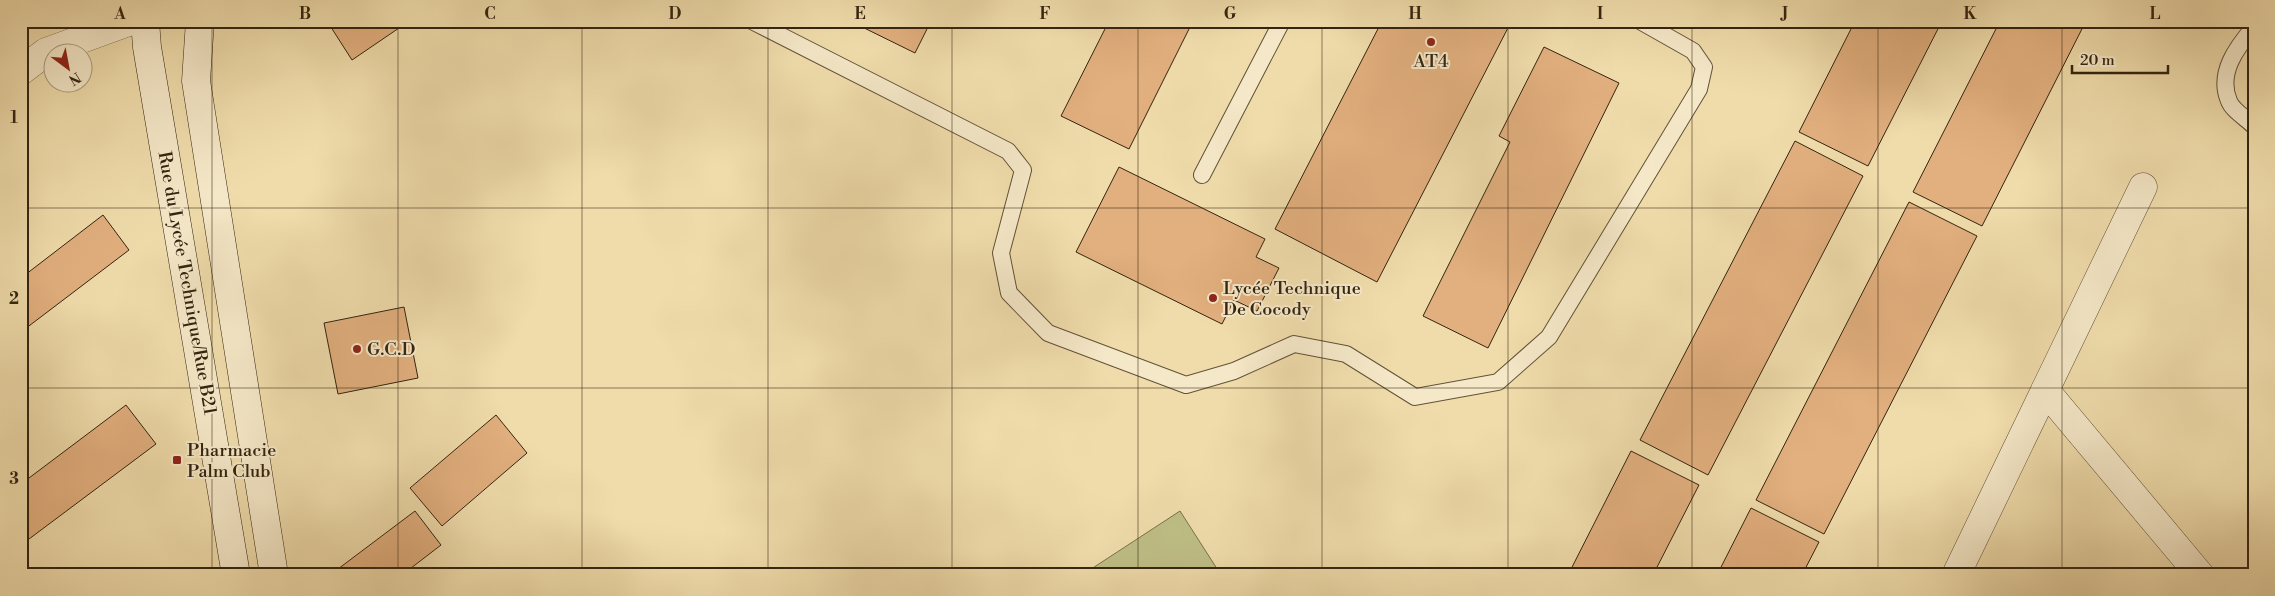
<svg xmlns="http://www.w3.org/2000/svg" width="2275" height="596" viewBox="0 0 2275 596" font-family="'Libre Bodoni',serif">
<style>
.green{fill:#bebf86;stroke:#78724b}
.building{fill:#e2af7e;stroke:#332410}
.lines{fill:none;stroke-linecap:round;stroke-linejoin:round}
.lane-casing{stroke:#625237;stroke-width:18}
.street-casing{stroke:#625237;stroke-width:29}
.secondary-casing{stroke:#332410;stroke-width:29}
.lane{stroke:#f5e8c8;stroke-width:16}
.street{stroke:#f5e8c8;stroke-width:28}
.secondary{stroke:#f5e8c8;stroke-width:28}
.grid{fill:none;stroke:#332410;stroke-width:1;stroke-opacity:0.55}
.poi-dot{fill:#8f2418;stroke:#f5e8c8;stroke-width:2}
.labels{text-anchor:middle;dominant-baseline:central;stroke-width:4;stroke-linejoin:round;paint-order:stroke}
.poi-label{font-size:18px;fill:#332410;stroke:#f5e8c8;text-anchor:start}
.street-label{font-size:18px;fill:#332410;stroke:#f5e8c8}
.neatline{fill:none;stroke:#332410;stroke-width:2}
.grid-label{font-size:16px;text-anchor:middle;font-weight:bold;fill:#332410}
</style>
<rect width="100%" height="100%" fill="#f0dcab"/>
<filter id="stains"><feTurbulence type="fractalNoise" baseFrequency=".004" numOctaves="4"/><feColorMatrix values="0 0 0 0 .2 0 0 0 0 .09 0 0 0 0 .02 0 0 0 .5 -.17"/></filter>
<radialGradient id="worn" r=".72"><stop offset=".6" stop-color="#630" stop-opacity="0"/><stop offset="1" stop-color="#630" stop-opacity=".3"/></radialGradient>
<path class="green" d="M1180,511L1221,575H1082Z"/>
<path class="building" d="M327,21H395L399,28L352,60Z
M850,21H931L915,53Z
M1109,21H1193L1129,149L1061,116Z
M1382,21L1511,22L1377,282L1275,229Z
M1855,21H1942L1868,166L1799,132Z
M2000,21H2086L1982,226L1913,192Z
M1544,47L1619,83L1488,348L1423,316L1510,142L1499,136Z
M1795,141L1863,176L1708,475L1640,440Z
M1119,167L1265,239L1256,257L1279,268L1257,311L1234,300L1222,324L1076,252Z
M1909,202L1977,236L1824,534L1756,500Z
M103,215L129,250L21,332V278Z
M404,307L418,378L338,394L324,323Z
M126,405L156,444L21,545V484Z
M496,415L527,453L442,526L410,488Z
M1631,451L1699,485L1653,575H1568Z
M1751,508L1819,542L1802,575H1717Z
M415,511L441,545L402,575H330Z"/>
<g class="lines">
<defs>
<path id="lane" d="M752,21L1008,151L1023,170L1001,253L1009,293L1048,333L1186,385L1234,371L1294,344L1346,354L1415,397L1498,382L1549,337L1699,89L1704,67L1693,51L1640,21
M2254,27C2237,47 2217,73 2229,101C2232,110 2247,119 2254,126
M1202,175L1282,21"/>
<path id="street" d="M21,71L46,52L131,21
M2045,390L2200,575
M1956,575L2143,187"/>
<path id="secondary" d="M145,21L147,47L236,575
M200,21L196,81L274,575"/>
</defs>
<use href="#lane" class="lane-casing"/>
<use href="#street" class="street-casing"/>
<use href="#secondary" class="secondary-casing"/>
<use href="#lane" class="lane"/>
<use href="#street" class="street"/>
<use href="#secondary" class="secondary"/>
</g>
<path class="grid" d="M212,21V575M398,21V575M582,21V575M768,21V575M952,21V575M1138,21V575M1322,21V575M1508,21V575M1692,21V575M1878,21V575M2062,21V575M21,208H2254M21,388H2254"/>
<g class="poi-dot">
<circle cx="1431" cy="42" r="5"/>
<circle cx="1213" cy="298" r="5"/>
<circle cx="357" cy="349" r="5"/>
<rect x="172" y="455" width="10" height="10" rx="2.5"/>
</g>
<g class="labels">
<g class="poi-label">
<text x="1431" y="61" text-anchor="middle">AT4</text>
<text x="1223" y="288">Lycée Technique<tspan x="1223" dy="21">De Cocody</tspan></text>
<text x="367" y="349">G.C.D</text>
<text x="187" y="450">Pharmacie<tspan x="187" dy="21">Palm Club</tspan></text>
</g>
<g class="street-label">
<text transform="translate(187 283) rotate(80)">Rue du Lycée Technique/Rue B21</text>
</g>
</g>
<rect width="2275" height="596" fill="none" stroke="#f0dcab" stroke-width="55"/>
<g transform="translate(68 68) rotate(148)"><circle r="24" fill="#f5e8c8" stroke="#a79a7e"/>
<path d="M0-4L9 19L0 12L-9 19Z" fill="#8f2418"/>
<text y="-8" font-size="14" font-weight="bold" text-anchor="middle" fill="#332410">N</text>
</g>
<path d="M2072 65v8h96v-8" fill="none" stroke="#332410" stroke-width="2.5"/>
<text x="2080" y="65" font-size="15" fill="#332410" stroke="#f5e8c8" stroke-width="4" paint-order="stroke">20 m</text>
<rect x="28" y="28" width="2220" height="540" class="neatline"/>
<g class="grid-label">
<text x="120" y="19">A</text>
<text x="305" y="19">B</text>
<text x="490" y="19">C</text>
<text x="675" y="19">D</text>
<text x="860" y="19">E</text>
<text x="1045" y="19">F</text>
<text x="1230" y="19">G</text>
<text x="1415" y="19">H</text>
<text x="1600" y="19">I</text>
<text x="1785" y="19">J</text>
<text x="1970" y="19">K</text>
<text x="2155" y="19">L</text>
<text x="14" y="123">1</text>
<text x="14" y="304">2</text>
<text x="14" y="484">3</text>
</g>
<rect width="100%" height="100%" filter="url(#stains)"/>
<rect width="100%" height="100%" fill="url(#worn)"/>
</svg>
